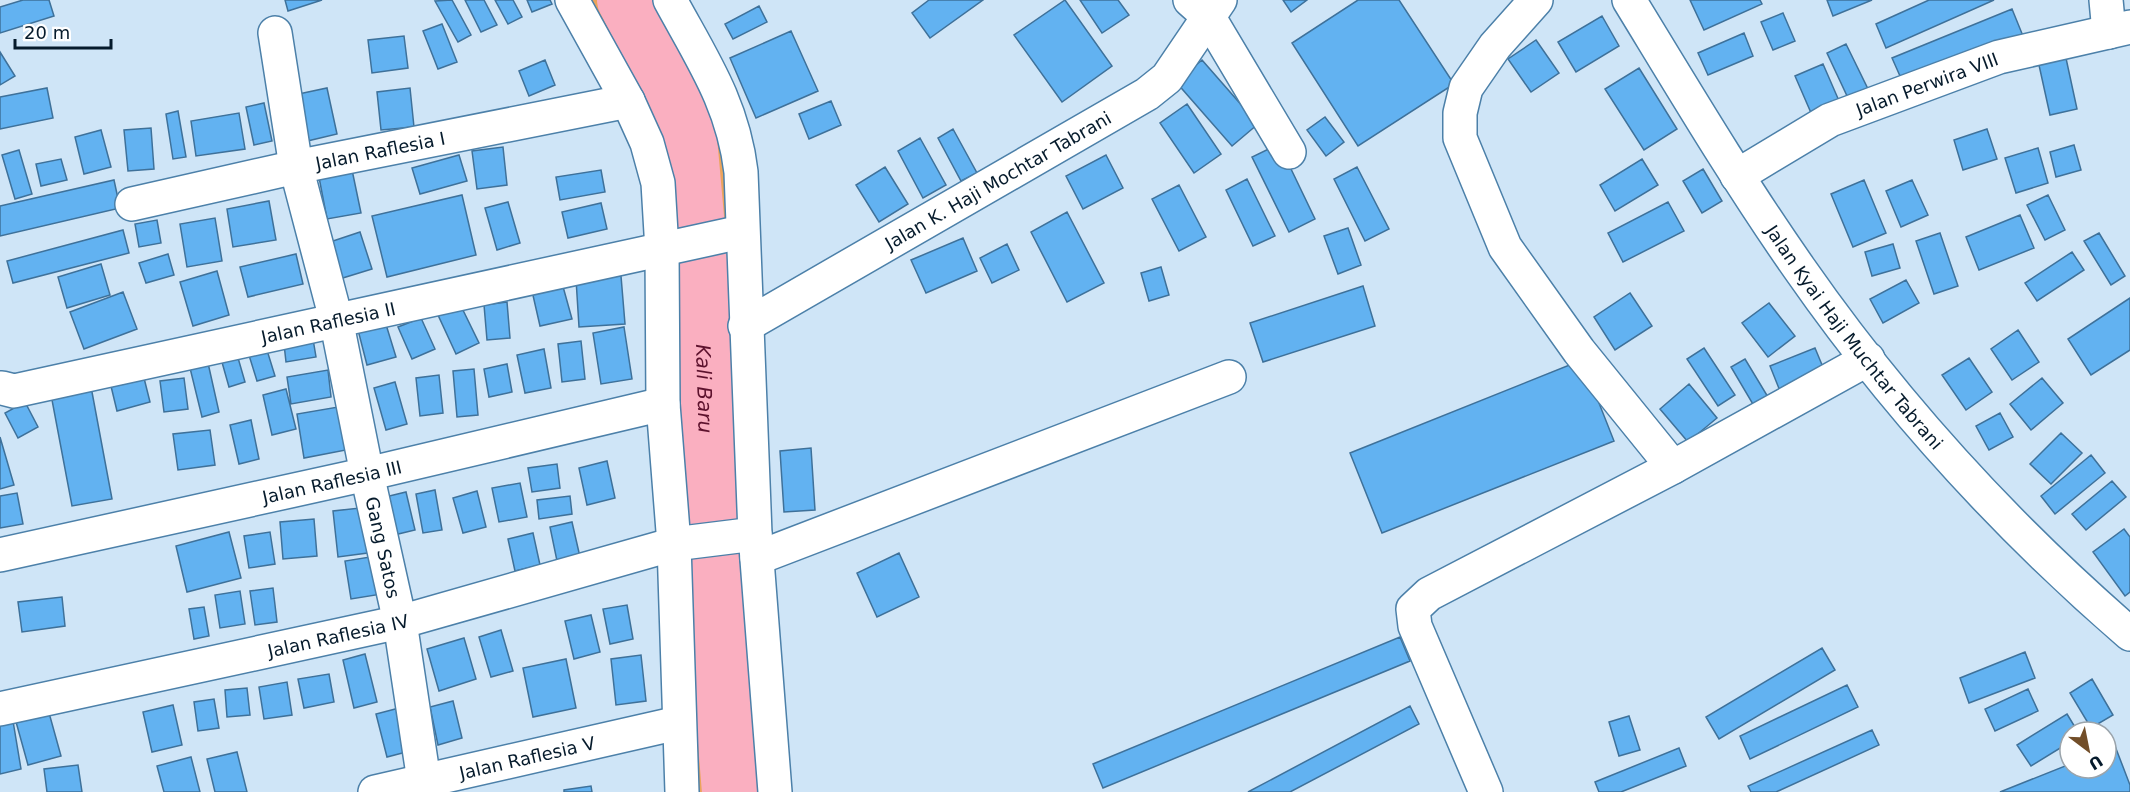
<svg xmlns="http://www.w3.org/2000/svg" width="2130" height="792" viewBox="0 0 2130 792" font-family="'DejaVu Sans',sans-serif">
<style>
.green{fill:#eba45c}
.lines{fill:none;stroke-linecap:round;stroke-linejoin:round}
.river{stroke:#faafc0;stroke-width:58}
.building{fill:#62b2f1;stroke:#3e719a;stroke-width:1.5}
.minor-casing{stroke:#4c80a9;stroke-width:36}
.tertiary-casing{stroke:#4c80a9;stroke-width:36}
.minor{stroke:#fff;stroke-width:33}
.tertiary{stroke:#fff;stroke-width:33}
.labels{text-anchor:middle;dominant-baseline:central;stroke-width:4.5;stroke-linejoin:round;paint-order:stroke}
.street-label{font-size:18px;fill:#061b2c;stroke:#fff}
.water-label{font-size:20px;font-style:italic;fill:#5d122d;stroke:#fff}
</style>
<rect width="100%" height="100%" fill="#cfe5f7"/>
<path class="green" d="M580,0H670L718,89L775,792H688L669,248Z"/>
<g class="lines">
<path class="river" id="s1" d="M626,0L686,116L701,284L708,508L731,792"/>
</g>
<path class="building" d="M23,0H49L54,16L0,33V7Z
M285,0H322L288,11Z
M452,0L471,35L458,42L435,1Z
M465,0H484L497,25L481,32Z
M495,0H513L522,17L508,24Z
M527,0H550L552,4L532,12Z
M929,0H983L930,38L912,13Z
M1065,0L1112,66L1062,102L1014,35Z
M1080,0H1118L1129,15L1102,33Z
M1283,0H1307L1291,12Z
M1358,0H1399L1454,84L1358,146L1292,43Z
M1690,0H1760L1762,4L1704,30Z
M1827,0H1872L1833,16Z
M1929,0H1994L1886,48L1876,24Z
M759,6L767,22L733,39L725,24Z
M2012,9L2023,36L1904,85L1892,58Z
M1783,13L1795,41L1773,50L1761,22Z
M1602,16L1619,46L1576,72L1558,42Z
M442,24L457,62L438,69L423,31Z
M791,31L818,91L756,118L730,58Z
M1744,33L1753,56L1708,75L1698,53Z
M404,36L408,68L372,73L368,40Z
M1536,40L1559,73L1531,92L1508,59Z
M1846,44L1868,89L1848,98L1827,53Z
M2064,49L2077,109L2050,115L2037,56Z
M0,52L15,76L0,85Z
M545,60L555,85L529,96L519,71Z
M1202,60L1258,124L1232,146L1176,82Z
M1823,64L1843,110L1815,122L1795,76Z
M1639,68L1677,129L1644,150L1605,89Z
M47,88L53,118L0,129V97Z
M327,88L337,134L299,143L289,96Z
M410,88L414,127L381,130L377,92Z
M831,101L841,125L809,139L799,114Z
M264,103L272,141L254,145L246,107Z
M1187,104L1221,154L1194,173L1160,123Z
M178,111L186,157L173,159L166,114Z
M239,113L245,149L196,156L191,121Z
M1325,117L1344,142L1326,156L1307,130Z
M151,128L154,169L128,171L124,130Z
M953,129L977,173L961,181L938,138Z
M1987,129L1997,159L1963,170L1954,140Z
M101,130L111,167L84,174L75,137Z
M920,138L946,185L923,198L898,151Z
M1279,144L1315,219L1289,232L1252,157Z
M2074,145L2081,170L2056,177L2050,152Z
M503,147L507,185L477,189L472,151Z
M2038,148L2048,183L2016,193L2005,158Z
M19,150L32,194L15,199L2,155Z
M459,155L467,181L420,194L412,168Z
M1106,155L1123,188L1083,209L1066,176Z
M61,159L67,180L41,186L36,164Z
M1642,159L1658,185L1615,211L1600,185Z
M351,165L361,213L327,219L318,172Z
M885,167L908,204L879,222L856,185Z
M1357,167L1389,229L1365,241L1334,179Z
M1703,169L1722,201L1702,213L1683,181Z
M601,170L605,192L560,200L556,177Z
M1247,179L1275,236L1253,246L1226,190Z
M114,180L120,208L0,236V206Z
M1864,180L1886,233L1853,247L1831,194Z
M1912,180L1928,215L1901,227L1886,191Z
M1179,185L1206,237L1179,251L1152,199Z
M462,195L476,255L387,277L372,216Z
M2048,195L2065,230L2045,240L2027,205Z
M269,201L276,240L233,247L227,209Z
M508,202L520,243L497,250L485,208Z
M1668,202L1684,231L1623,262L1608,233Z
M601,203L607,229L568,238L562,212Z
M1067,212L1104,283L1067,302L1031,232Z
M2020,215L2034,248L1979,270L1966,237Z
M215,218L222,261L187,267L180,224Z
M157,220L161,243L139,247L135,224Z
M1348,228L1361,265L1338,274L1324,236Z
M123,230L129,253L13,283L7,261Z
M360,232L372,269L333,281L321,245Z
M1940,233L1958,286L1934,294L1916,241Z
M2099,233L2125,276L2111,285L2084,241Z
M963,238L977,271L926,293L911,260Z
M1007,244L1019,270L992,283L980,258Z
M1893,244L1900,268L1872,276L1865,252Z
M2072,252L2084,270L2037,301L2025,283Z
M168,254L174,275L146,283L139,263Z
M296,254L303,284L248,297L240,267Z
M101,264L110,295L67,308L58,277Z
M1161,267L1169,295L1149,301L1141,273Z
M217,271L229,315L193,326L180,282Z
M621,276L625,324L579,327L576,279Z
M1906,280L1919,303L1883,323L1870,299Z
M562,283L572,319L540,326L532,291Z
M1363,286L1375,326L1263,362L1250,323Z
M123,292L137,329L84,349L70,312Z
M1630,293L1652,326L1615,350L1594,317Z
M2130,298V350L2091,375L2068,339Z
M507,302L510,338L487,340L484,305Z
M1769,303L1795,336L1768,357L1742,323Z
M460,304L479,343L456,354L438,315Z
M384,318L396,357L367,365L357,326Z
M421,318L435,349L412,359L398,327Z
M624,327L632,379L601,384L593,333Z
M2018,330L2039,362L2012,380L1991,349Z
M313,339L316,357L286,362L284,344Z
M581,341L585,379L562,382L558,344Z
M234,344L245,382L229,387L218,348Z
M266,347L275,376L257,381L248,352Z
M1704,348L1735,395L1718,406L1687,359Z
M1815,348L1825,372L1780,391L1770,366Z
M544,349L551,388L525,393L517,355Z
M1969,358L1992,392L1966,410L1942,375Z
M1745,359L1768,397L1754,406L1731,367Z
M1582,360L1614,441L1382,533L1350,453Z
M208,363L219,412L202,417L190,368Z
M507,364L512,392L489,397L484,369Z
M474,369L478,415L457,417L453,371Z
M328,370L331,397L291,404L287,377Z
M143,374L150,402L117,411L110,382Z
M439,375L443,413L420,416L416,378Z
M89,376L112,499L72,506L49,384Z
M184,378L188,409L164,412L160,381Z
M2042,378L2063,403L2031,430L2010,404Z
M395,382L407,424L386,430L374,388Z
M1689,384L1717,418L1688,442L1660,409Z
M286,389L296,429L272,435L263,395Z
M25,402L38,427L18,438L5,413Z
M338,407L346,450L304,458L297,414Z
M2000,413L2013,437L1989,450L1976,426Z
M251,420L259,459L239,464L230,425Z
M210,430L215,465L178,470L173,434Z
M2061,433L2082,453L2051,484L2030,464Z
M0,437L14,485L0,489Z
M811,448L815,510L784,512L780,451Z
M2091,455L2105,473L2055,514L2041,496Z
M607,461L615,498L587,505L579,468Z
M557,464L560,488L532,492L528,468Z
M2112,481L2126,497L2086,530L2072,514Z
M520,483L527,517L499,522L492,488Z
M435,490L442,530L423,533L416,494Z
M477,491L486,527L463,533L453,498Z
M406,492L415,530L394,535L385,497Z
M17,493L23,524L0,528V496Z
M570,496L572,514L539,519L537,500Z
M369,507L375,552L338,557L333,511Z
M314,519L317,556L283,559L280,522Z
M572,522L580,557L557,561L550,527Z
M2124,529L2130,537V592L2125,596L2093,552Z
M229,532L241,578L187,592L176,546Z
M270,532L275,564L249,568L244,536Z
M533,533L540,565L515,571L508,539Z
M899,553L919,597L877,617L857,573Z
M376,556L382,594L351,599L345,561Z
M273,588L277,622L255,625L250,591Z
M240,591L245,624L220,628L215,595Z
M62,597L65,626L22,632L18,602Z
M627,605L633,639L610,644L603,609Z
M204,607L209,636L194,639L189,609Z
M591,615L600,652L574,659L565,621Z
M501,630L513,671L491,677L479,637Z
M1400,637L1410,661L1103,788L1093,764Z
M464,638L476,679L439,691L427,649Z
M1822,648L1835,670L1719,739L1706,717Z
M2025,652L2035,678L1969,703L1960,678Z
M365,654L377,702L354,708L343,660Z
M641,655L646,701L616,705L611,659Z
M566,659L576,708L533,717L523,668Z
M329,674L334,702L304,708L298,679Z
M2092,679L2113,715L2091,728L2070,693Z
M287,682L292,715L264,719L259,687Z
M1847,685L1858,707L1750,759L1740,736Z
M247,688L250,715L227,717L225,690Z
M2028,689L2038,711L1995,731L1985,709Z
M214,699L219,728L198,731L194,702Z
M453,701L462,738L438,745L430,707Z
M46,702L61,756L28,765L13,711Z
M173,705L182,745L152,752L143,712Z
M1410,706L1419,724L1290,792H1248Z
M403,707L414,750L387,757L376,714Z
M2067,714L2078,732H2070V742L2031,766L2017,745Z
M1629,716L1640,750L1619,756L1609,722Z
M13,721L21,769L0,774V724Z
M1872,730L1879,745L1776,792H1751L1748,786Z
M2115,746L2130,785V792H2000L2070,764V768H2106V750Z
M1679,748L1686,766L1621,792H1599L1595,782Z
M237,752L247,792H215L207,759Z
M191,757L200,792H164L157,766Z
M78,765L82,792H47L44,769Z
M591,786L592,792H564V790Z"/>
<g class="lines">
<defs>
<g id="minor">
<path d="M572,0L628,101L647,143L658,183L662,250L663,404L674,544L682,792"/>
<path d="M670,0C702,59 733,104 741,172L755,534L775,792"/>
<path d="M1190,0L1208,16L1289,152"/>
<path d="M1536,0L1495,46L1466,88L1460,113V138L1505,247L1579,351L1673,467"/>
<path d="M2106,0L2109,32"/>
<path id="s2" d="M275,33L296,167L336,319L367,474L400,622L424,781"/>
<path id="s3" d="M1737,176L1830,120L1999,57L2130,27"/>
<path id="s4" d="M132,204L296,167L628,101"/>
<path id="s5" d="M745,326L1147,94L1167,78L1220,0"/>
<path id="s6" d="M2,388L14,391L741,232"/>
<path id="s7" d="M0,555L367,474L663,404"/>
<path d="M757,558L1229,377"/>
<path id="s8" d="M0,709L400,622L674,544L755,534"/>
<path id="s9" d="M375,792L678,723"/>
<path d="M1486,792L1415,626L1413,609L1429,594L1673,467L1868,359"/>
</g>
<g id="tertiary">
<path id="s10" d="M1629,0C1684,90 1738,181 1799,268C1893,403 2005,526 2130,634"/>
</g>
</defs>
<use href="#minor" class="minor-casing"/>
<use href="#tertiary" class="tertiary-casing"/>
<use href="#minor" class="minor"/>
<use href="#tertiary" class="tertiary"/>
</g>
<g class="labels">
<g class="street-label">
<text stroke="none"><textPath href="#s3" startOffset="212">Jalan Perwira VIII</textPath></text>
<text stroke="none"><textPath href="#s4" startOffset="254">Jalan Raflesia I</textPath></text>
<text stroke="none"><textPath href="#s5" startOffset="292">Jalan K. Haji Mochtar Tabrani</textPath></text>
<text stroke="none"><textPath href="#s6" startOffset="334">Jalan Raflesia II</textPath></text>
<text stroke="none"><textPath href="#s10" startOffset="406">Jalan Kyai Haji Muchtar Tabrani</textPath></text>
<text stroke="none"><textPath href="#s7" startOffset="340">Jalan Raflesia III</textPath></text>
<text stroke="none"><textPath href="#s2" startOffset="526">Gang Satos</textPath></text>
<text stroke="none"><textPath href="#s8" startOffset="346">Jalan Raflesia IV</textPath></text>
<text stroke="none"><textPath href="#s9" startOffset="156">Jalan Raflesia V</textPath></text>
</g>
<g class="water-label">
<text stroke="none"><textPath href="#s1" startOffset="404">Kali Baru</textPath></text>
</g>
</g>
<g transform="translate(2088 750) rotate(148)"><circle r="28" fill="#ffffff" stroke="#9ba4ab" stroke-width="1.5"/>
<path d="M0-4.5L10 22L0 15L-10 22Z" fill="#724e29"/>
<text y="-9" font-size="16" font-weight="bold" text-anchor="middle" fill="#061b2c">U</text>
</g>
<path d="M15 39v9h96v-9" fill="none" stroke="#061b2c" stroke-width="3"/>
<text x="24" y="39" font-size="18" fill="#061b2c" stroke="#ffffff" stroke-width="4.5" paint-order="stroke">20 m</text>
</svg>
